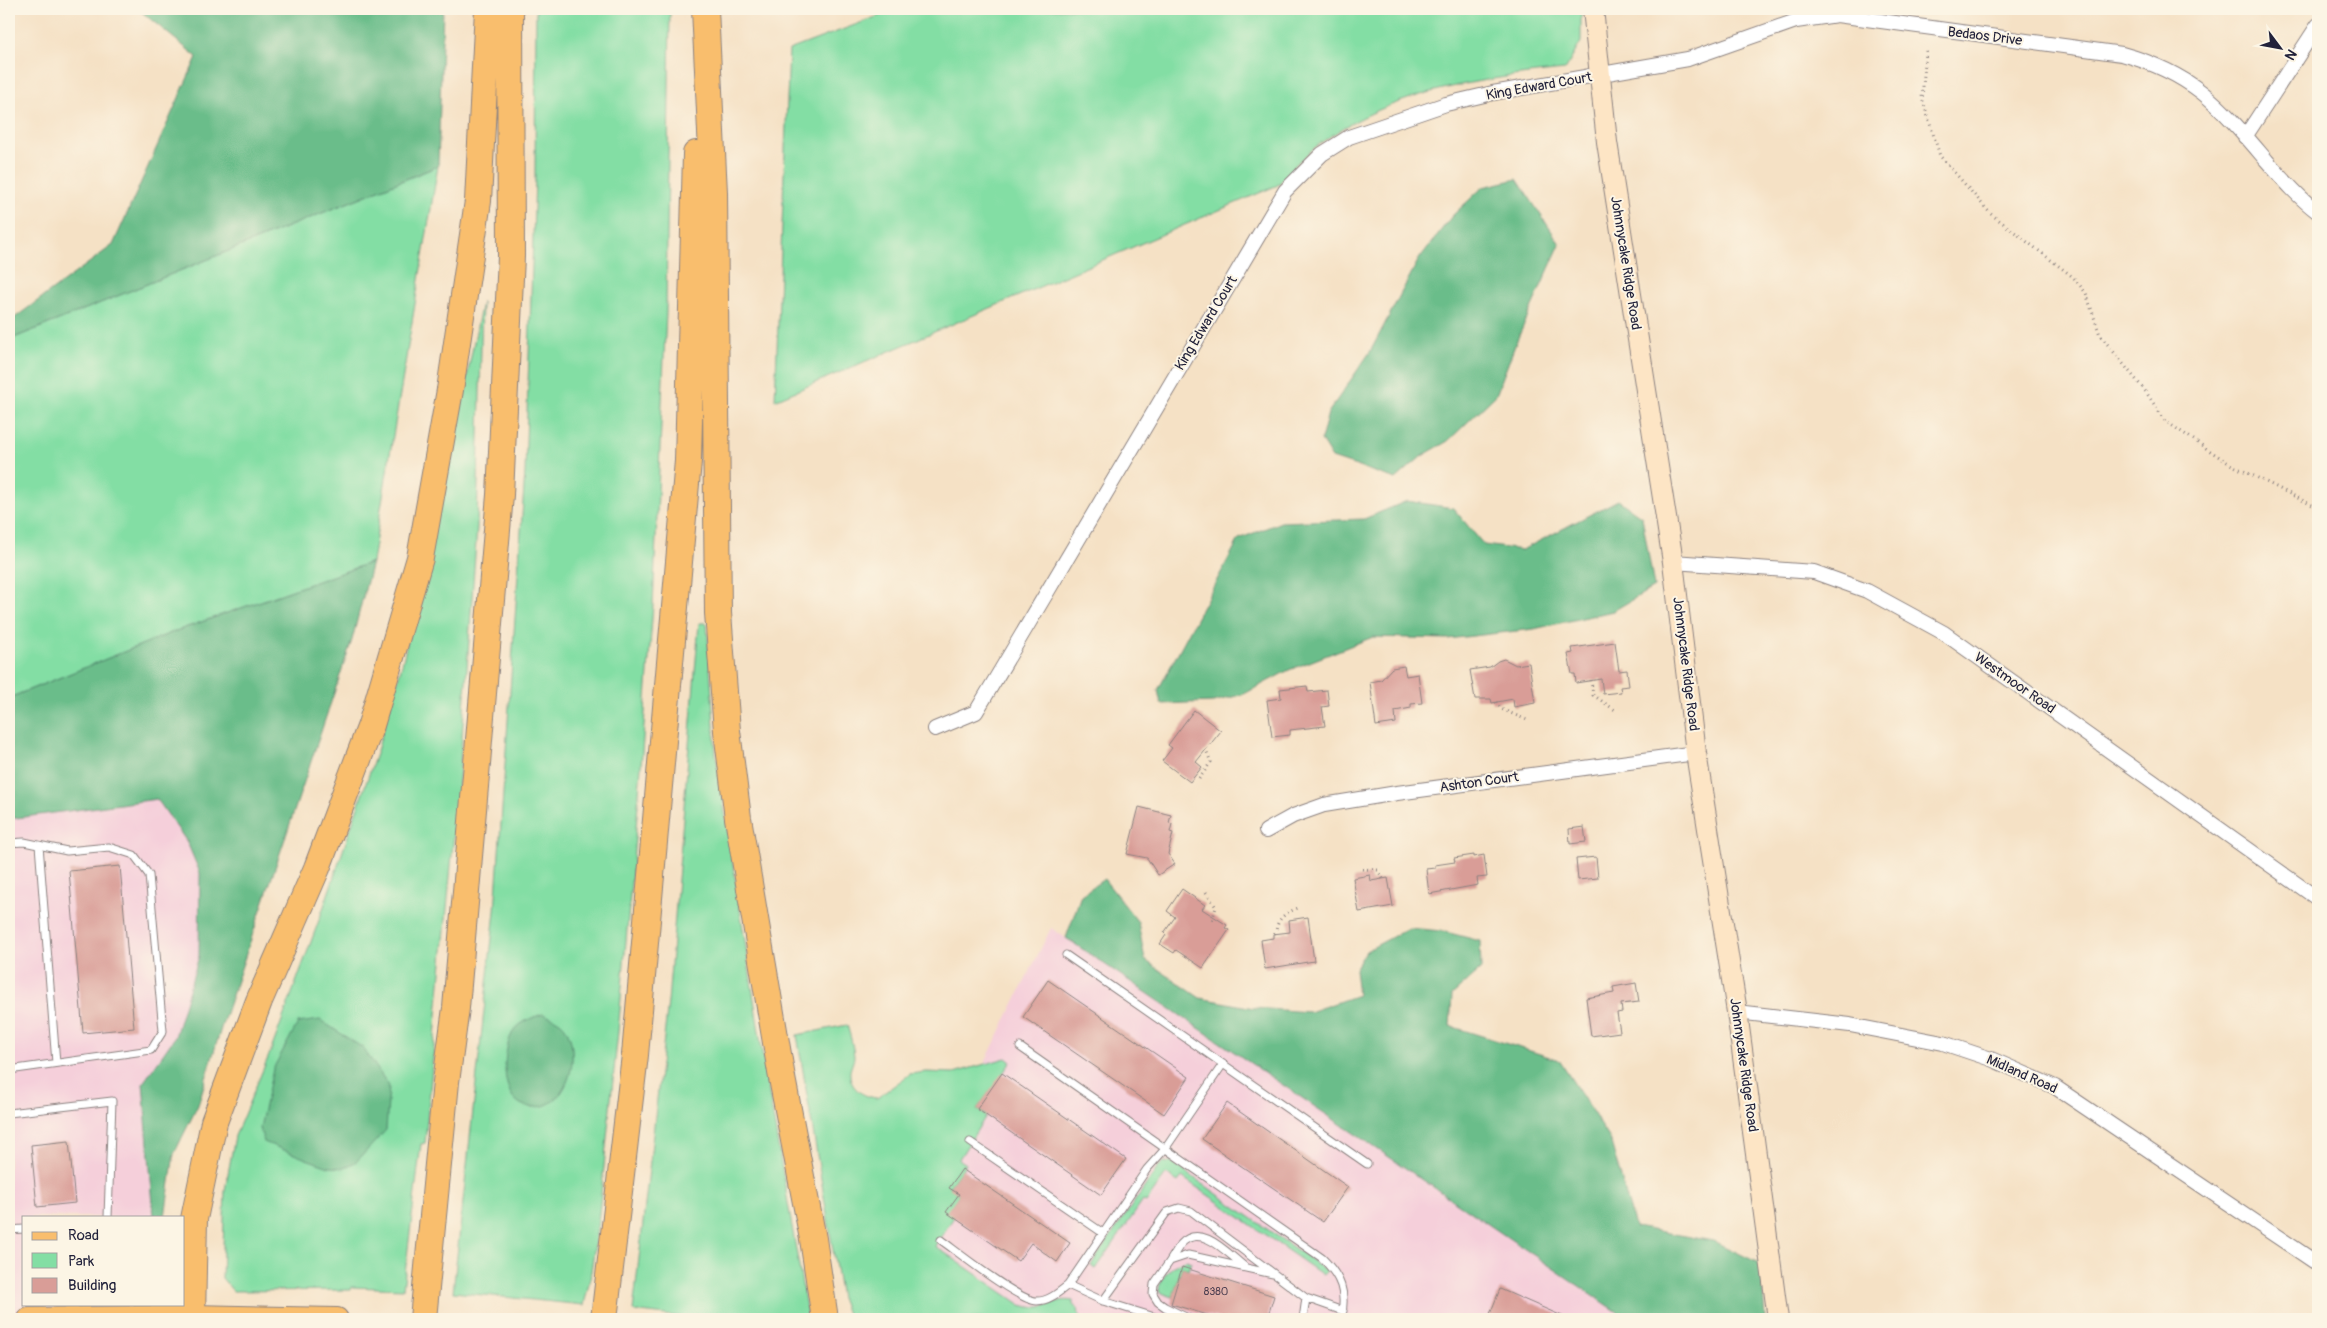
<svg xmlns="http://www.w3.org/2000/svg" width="2327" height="1328" viewBox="0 0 2327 1328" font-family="Pangolin,sans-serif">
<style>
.built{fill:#f5cfda}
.green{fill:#83dea4;stroke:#528070}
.forest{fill:#6abd8a;stroke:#467062}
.building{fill:#d99d97}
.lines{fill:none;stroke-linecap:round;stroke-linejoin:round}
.service-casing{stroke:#8c8280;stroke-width:9}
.minor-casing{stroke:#8c8280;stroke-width:16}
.secondary-casing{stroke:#8c8280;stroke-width:22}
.primary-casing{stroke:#8c8280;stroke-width:24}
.motorway-casing{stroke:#8c8280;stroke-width:28}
.path{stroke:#8c8280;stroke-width:3;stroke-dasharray:1 4;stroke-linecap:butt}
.service{stroke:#fff;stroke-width:7}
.minor{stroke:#fff;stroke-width:14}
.secondary{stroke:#fde5c5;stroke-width:20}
.primary{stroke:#f9be6d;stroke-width:22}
.motorway{stroke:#f9be6d;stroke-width:26}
.labels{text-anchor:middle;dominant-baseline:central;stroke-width:4;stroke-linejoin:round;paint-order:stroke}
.number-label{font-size:11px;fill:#504152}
.street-label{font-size:14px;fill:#22223b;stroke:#fcf5e5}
</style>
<rect width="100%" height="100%" fill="#fcf5e5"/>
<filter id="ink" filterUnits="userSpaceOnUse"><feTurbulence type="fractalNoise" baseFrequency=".02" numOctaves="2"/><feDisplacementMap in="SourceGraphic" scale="10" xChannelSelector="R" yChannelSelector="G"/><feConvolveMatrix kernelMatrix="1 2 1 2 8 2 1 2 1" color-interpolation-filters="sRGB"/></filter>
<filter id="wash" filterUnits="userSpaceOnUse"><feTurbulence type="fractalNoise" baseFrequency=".0096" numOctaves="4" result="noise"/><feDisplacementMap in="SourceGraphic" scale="20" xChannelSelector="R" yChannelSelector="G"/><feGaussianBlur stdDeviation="1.12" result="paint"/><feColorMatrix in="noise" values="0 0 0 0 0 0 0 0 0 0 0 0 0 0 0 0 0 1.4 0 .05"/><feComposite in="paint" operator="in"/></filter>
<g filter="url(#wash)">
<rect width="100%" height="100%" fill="#f5e1c5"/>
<path class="built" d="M157,799L187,842L200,873L199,957L175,1037L143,1083L154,1217H24V1304H156V1319H9V819Z
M1051,928L1628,1319H859Z"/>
<path class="green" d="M536,9H670L666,312L653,605L639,793L618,1032L599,1214L590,1279L584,1305L453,1292L495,911L525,472L535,179Z
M897,9H1581V42L1565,70C1462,80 1345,99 1278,185L775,400L789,50Z
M438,166L372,562L176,631L9,698V340Z
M482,302L477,527L459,780L425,1143L421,1144L403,1289L352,1287L351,1290L233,1291L222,1278L225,1190L235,1136L270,1053L322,912L377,751L402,665L456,431Z
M699,623H707L716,755L764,1064L808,1319H698L633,1311L668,1002Z
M847,1025C850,1035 853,1045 854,1056C854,1062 849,1069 850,1075C851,1090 865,1097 877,1098L910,1074L926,1072L954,1073L1006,1058L1011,1062L977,1109L986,1116L959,1159L966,1164L949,1187L959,1194L947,1212L954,1217L935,1246L1021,1305C1047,1313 1051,1297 1073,1301V1305L1078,1309L1080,1319H849L841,1298L797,1035Z
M1164,1162L1173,1163L1327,1271L1323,1275L1182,1177L1178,1182L1166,1174L1146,1202L1143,1201L1096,1269L1091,1266L1093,1262L1159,1166Z
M1186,1260L1192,1262L1189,1269L1182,1267L1173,1297L1159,1292C1158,1278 1174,1263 1186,1260Z"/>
<path class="forest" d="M138,9H443L438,166L9,340V322L113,245L197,57Z
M1517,179L1560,244L1517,340L1496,395L1448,441L1422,456L1396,479L1332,458L1321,440L1328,413L1370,352L1419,259L1452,216L1483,187Z
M1618,500L1642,517L1654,587L1613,611L1534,629L1447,639L1373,637L1289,670L1244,694L1213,702L1161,704L1158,690L1239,539L1281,522L1364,519L1407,501L1453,508L1484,545L1522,550Z
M372,562L352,640L222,1025L198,1105L174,1154L165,1217H154L143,1083L175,1037L199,956L200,873L187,842L157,799L9,819V698L176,631Z
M1104,879L1138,922L1145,960L1200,998L1254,1008L1309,1012L1358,995L1355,969L1366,951L1409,928L1442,931L1480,941L1481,969L1452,995L1450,1026L1559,1060L1610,1139L1635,1227L1713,1241L1761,1264L1765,1319H1628L1066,938L1081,895Z
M543,1014C552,1018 563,1021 567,1031C580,1055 569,1104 538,1107C501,1111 501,1062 510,1038C515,1024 530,1018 543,1014Z
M320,1020L363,1048L389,1086L386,1130L357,1161L344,1168L329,1167L309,1160L264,1142L260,1128L273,1069L298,1023Z"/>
<g id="blocks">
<path class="building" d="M1615,642L1619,671L1627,670L1629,686L1620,687L1621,692L1603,694L1601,679L1576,683L1575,674H1572L1568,654L1573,653L1572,648Z
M1504,659L1516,665L1529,663L1535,703L1514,707L1513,699L1492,703L1491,699H1475L1470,670L1490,667L1498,661Z
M1404,666L1406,676L1418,674L1422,703L1411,704V708L1395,711L1396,723L1376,726L1370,682L1381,680L1392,668Z
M1307,686L1308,692L1327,690L1329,706L1322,707L1325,726L1290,730V735L1272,737L1267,700L1281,698L1280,689Z
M1194,710L1221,731L1196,762L1202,767L1190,782L1162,761L1172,748L1168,745Z
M1139,807L1171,815L1169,823L1172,824L1170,832L1173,833L1168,854L1175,864L1158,875L1147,858L1127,854Z
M1584,827L1586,842L1570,844L1569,829Z
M1474,855V857L1484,855L1487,877L1477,878L1478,885L1429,894L1426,869L1435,868V865L1455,862L1454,858Z
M1596,857L1598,878L1578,880L1576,859Z
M120,866L134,1028L83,1033L69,871Z
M1370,875L1371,881L1388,878L1393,906L1359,912L1353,878Z
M1182,889L1205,905L1202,909L1227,925L1225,928L1229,930L1203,968L1176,950L1174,953L1160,944L1166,935L1164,933L1175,917L1167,911Z
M1308,917L1314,961L1265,969L1261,940L1273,938V934L1290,932L1289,920Z
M1048,980L1189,1077L1164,1114L1023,1017Z
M1636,983L1639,1002L1621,1004L1622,1012L1617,1013L1620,1032L1591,1036L1586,998L1614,993L1613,987Z
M1002,1073L1126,1159L1101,1195L977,1109Z
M1227,1103L1348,1187L1323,1222L1202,1139Z
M69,1141L75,1203L37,1207L31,1145Z
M962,1169L1070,1243L1057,1262L1031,1243L1018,1261L946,1212L959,1194L949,1188Z
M1182,1267L1274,1296L1267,1319H1221L1171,1304Z
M1500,1289L1569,1319H1488Z"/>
</g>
</g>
<g filter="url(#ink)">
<use href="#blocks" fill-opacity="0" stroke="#8c8280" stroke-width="1"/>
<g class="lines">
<defs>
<path id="service" d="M9,843L24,842L67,851L109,847L134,855L149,875L163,1031L151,1050L9,1070
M39,845L56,1063
M1066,955L1367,1164
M1020,1047L1322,1258C1341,1277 1347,1292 1341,1319
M9,1113L112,1101L108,1217
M970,1142L1103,1233
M9,1230L24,1229
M941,1240C959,1253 1019,1301 1037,1301C1049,1301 1059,1292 1068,1285L1147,1169L1165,1149L1223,1064
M1170,1261C1174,1255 1177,1249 1181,1244C1201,1222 1228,1254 1245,1267
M1068,1285L1103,1301L1161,1319
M1103,1301L1167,1212L1179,1208L1191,1211L1306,1298L1343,1311
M1190,1319L1165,1307L1158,1302L1153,1294L1154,1284L1170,1261L1188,1255L1273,1274
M1303,1319L1306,1298"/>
<path id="minor" d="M2245,137L2318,25
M1673,562L1814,572L1867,591L1944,633L2318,899
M935,729L976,712L1285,191L1322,154L1349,137L1446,104L1493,93L1688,59L1796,21L1837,15L2122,54C2195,74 2220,106 2267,161C2282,178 2299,198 2318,212
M1266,831L1293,816L1324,805L1397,793L1696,753
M1737,1012L1850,1025L1943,1043L1991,1059L2055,1087L2318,1264"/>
<path id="secondary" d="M1593,9L1607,142L1673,562L1696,753L1737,1012L1778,1319"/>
<path id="primary" d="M29,1319L192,1316L337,1319"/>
<path id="motorway" d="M705,9L714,193L718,613L727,731L738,818L782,1078L813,1239L825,1319
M192,1319L194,1219L214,1122L259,1001L317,868L371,725L420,558L450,390L478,201L488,9
M423,1319L446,1082L456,1008L500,495L511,256L510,9
M604,1319L635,1055L688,461L696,154"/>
</defs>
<use href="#service" class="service-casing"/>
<use href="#minor" class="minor-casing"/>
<use href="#secondary" class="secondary-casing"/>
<use href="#primary" class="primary-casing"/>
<use href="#motorway" class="motorway-casing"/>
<path class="path" d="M1926,51L1922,98L1940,156L1991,214L2073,277L2086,293L2100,335L2146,392L2165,421L2230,464L2318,508
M1591,680L1593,695L1615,710
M1496,702L1501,709L1527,720
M1199,779L1211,762L1206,750
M1362,869L1378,870L1383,879
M1206,892L1216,907L1212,921
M1276,934C1276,919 1285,913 1298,908"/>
<use href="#service" class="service"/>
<use href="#minor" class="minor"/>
<use href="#secondary" class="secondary"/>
<use href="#primary" class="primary"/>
<use href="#motorway" class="motorway"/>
</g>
</g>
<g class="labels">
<g class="number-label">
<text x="1216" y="1291">8380</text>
</g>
<g class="street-label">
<text transform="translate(1985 36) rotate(7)">Bedaos Drive</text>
<text transform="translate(1539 86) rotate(-10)">King Edward Court</text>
<text transform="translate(1626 263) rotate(81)">Johnnycake Ridge Road</text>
<text transform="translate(1206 323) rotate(-59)">King Edward Court</text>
<text transform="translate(1686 664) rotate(83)">Johnnycake Ridge Road</text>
<text transform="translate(2015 683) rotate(35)">Westmoor Road</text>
<text transform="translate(1479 782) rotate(-8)">Ashton Court</text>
<text transform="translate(1744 1065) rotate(82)">Johnnycake Ridge Road</text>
<text transform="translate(2022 1074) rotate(24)">Midland Road</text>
</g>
</g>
<rect width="2327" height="1328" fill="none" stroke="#fcf5e5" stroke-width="30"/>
<rect x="22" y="1216" width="162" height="90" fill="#fcf5e5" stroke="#a5a1a1"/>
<rect x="32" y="1232" width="25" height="8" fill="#f9be6d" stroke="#a5a1a1"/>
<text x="68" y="1240" font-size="15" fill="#22223b">Road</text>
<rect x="32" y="1253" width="25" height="15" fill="#83dea4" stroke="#a5a1a1"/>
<text x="68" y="1266" font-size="15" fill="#22223b">Park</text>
<rect x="32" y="1278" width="25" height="15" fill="#d99d97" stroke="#a5a1a1"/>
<text x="68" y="1290" font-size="15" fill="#22223b">Building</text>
<g transform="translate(2280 48) rotate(122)" stroke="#fcf5e5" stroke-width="4" paint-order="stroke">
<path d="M0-4L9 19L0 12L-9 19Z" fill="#22223b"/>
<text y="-8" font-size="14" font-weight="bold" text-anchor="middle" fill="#22223b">N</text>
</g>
</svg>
